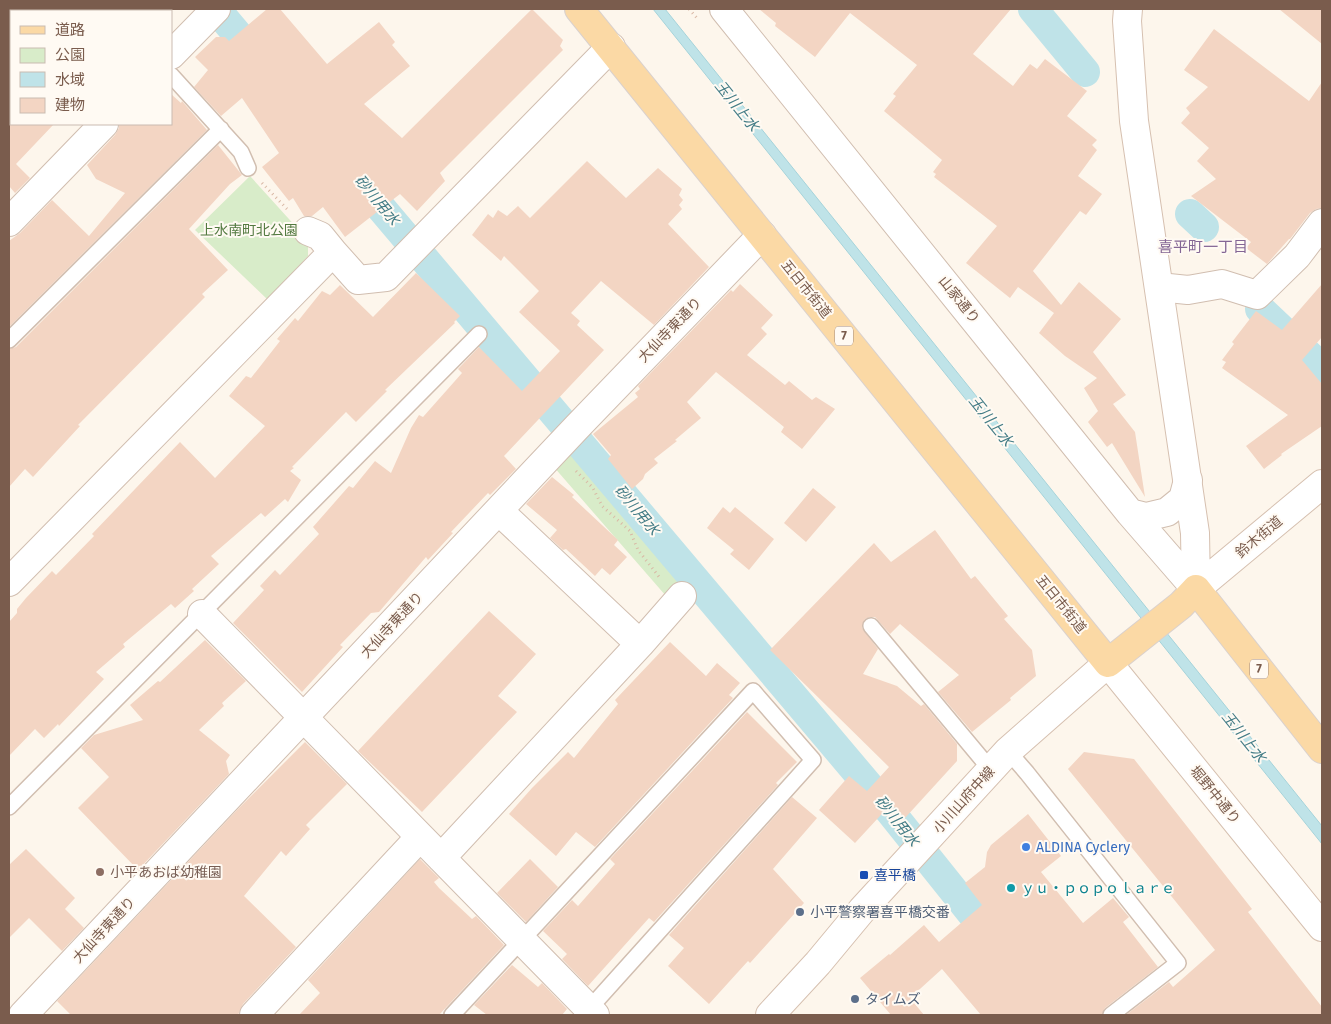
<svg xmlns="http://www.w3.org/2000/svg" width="1331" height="1024" viewBox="0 0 1331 1024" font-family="'Fira Sans','Noto Sans JP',sans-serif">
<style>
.green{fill:#d8ecc9}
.water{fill:#bfe3e8;stroke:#a5d3da}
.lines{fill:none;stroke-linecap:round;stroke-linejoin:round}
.canal{stroke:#bfe3e8;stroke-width:30}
.building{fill:#f3d5c3}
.lane-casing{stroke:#d1beb0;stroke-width:18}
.street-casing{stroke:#d1beb0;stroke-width:30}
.secondary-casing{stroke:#d6c0b0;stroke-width:30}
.primary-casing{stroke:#dad1cd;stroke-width:30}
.path{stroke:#d9b8a5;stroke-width:3;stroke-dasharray:1 4;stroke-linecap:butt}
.lane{stroke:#fff;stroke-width:15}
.street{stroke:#fff;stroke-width:28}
.secondary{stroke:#fff;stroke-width:28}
.primary{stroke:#fbd9a5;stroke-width:28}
.shop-dot{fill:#3f7fe0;stroke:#fffaf3;stroke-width:2}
.education-dot{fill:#8d6e63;stroke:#fffaf3;stroke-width:2}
.transit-dot{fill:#1a4fb4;stroke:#fffaf3;stroke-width:2}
.culture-dot{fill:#0f9aa8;stroke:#fffaf3;stroke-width:2}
.service-dot{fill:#5c6f8a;stroke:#fffaf3;stroke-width:2}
.labels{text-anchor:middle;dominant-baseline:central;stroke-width:4;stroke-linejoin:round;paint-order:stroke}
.shield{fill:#fffaf3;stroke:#a28b7f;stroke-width:1}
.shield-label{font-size:12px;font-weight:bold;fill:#7a5c4d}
.park-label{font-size:14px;fill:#537a41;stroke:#fffaf3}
.street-label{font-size:14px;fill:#7a5c4d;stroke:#fffaf3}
.shop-label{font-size:14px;fill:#366cbe;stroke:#fffaf3;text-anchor:start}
.education-label{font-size:14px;fill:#785e54;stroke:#fffaf3;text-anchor:start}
.transit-label{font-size:14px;fill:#164399;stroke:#fffaf3;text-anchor:start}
.culture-label{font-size:14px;fill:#0d838f;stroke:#fffaf3;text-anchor:start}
.service-label{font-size:14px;fill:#4e5e75;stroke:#fffaf3;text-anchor:start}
.water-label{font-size:15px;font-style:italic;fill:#437c86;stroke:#fffaf3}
.neighbourhood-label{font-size:15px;fill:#846695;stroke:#fffaf3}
</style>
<rect width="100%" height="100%" fill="#fdf6ec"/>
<path class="green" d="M250,176L308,240V256L268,300L195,230Z
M570,446L682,580L666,596L553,466Z"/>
<path class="water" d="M653,9H665L1322,826V844Z"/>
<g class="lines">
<path class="canal" d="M216,9L264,66
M1033,9L1085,72
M355,177L889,810L997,945
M1190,214L1204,227
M1260,309L1322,368"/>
</g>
<path class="building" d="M267,9H280L327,64L379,22L395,42L392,45L410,66L364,104L402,138L532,9L563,40L560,46L563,50L440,173L445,181L417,211L400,194L345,237L323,207L312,216H304L293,198L289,201L262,167L279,153L242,98L221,116L194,87L208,70L195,57L216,37H225L229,41Z
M759,9H1011L973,54L1013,86L1030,64L1037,69L1045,59L1087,91L1067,116L1097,140L1092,145L1097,150L1078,176L1102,194L1086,215L1080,211L1033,271L1061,305L1079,282L1121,319L1093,352L1126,395L1113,404L1135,432L1145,497L1112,443L1107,447L1088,422L1098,411L1084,388L1097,378L1065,356L1039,333L1054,313L1018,287L1010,298L966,263L997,226L934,177L936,174L933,172L942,160L884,111L896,96L893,94L917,65L850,13L815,57L775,26L776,23Z
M1279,9H1322V44Z
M1214,29L1309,101L1322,82V208L1316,209L1310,213L1290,239H1289L1267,264L1246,248L1251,242L1191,196L1216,179L1197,161L1209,148L1181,123L1190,113L1186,108L1208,87L1184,70Z
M171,94L181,103L182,101L207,130L9,327V241L20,233L52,200L89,236L125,193L96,179L87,165L115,135L119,128V124H171Z
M9,124H54L16,164L30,178L15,193L9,186Z
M218,145L242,175L230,184L189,229L228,270L202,294L205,297L78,425L80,426L33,477L25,469L9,487V349L16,347Z
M587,161L626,198L658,168L682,189L679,195L683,200L679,205L682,209L668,224L709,267L654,325L601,281L571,313L580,321L577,325L604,350L504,456L516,469L490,495L488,493L451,532L453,533L428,560L426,557L379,612L371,613L340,645L343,647L302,692L233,623L264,590L260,586L275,570L280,575L319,534L313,527L349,486L353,488L375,461L391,473L411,428L419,415L423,417L462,373L458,369L479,347L522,391L560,351L519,312L539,291L504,256L501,261L472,235L488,214L493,218L498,210L507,216L518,206L530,218Z
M416,273L460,316L454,322L455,323L385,390L387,391L356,422L346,412L292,467L294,468L290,471L301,480L288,502L285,499L265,517L261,513L211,556L219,564L192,589L194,591L175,608L171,604L123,644L125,647L96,672L104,679L59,726L58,724L44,738L35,729L9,756V622L17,613V609L26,598L52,571L56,575L94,536L92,534L180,442L215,478L265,426L229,396L246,376L251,378L280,341L277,339L295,318L298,321L322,291L330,295L340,285L373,317Z
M740,284L773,315L761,328L767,334L747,355L785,385L789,381L812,400L816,397L835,409L802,449L781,432L784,427L716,372L687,402L701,418L675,440L677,441L654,459L658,463L645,474L643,479L632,489L608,459L611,455L593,434L638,397L635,393L640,389L638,386L731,290L733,292Z
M1322,284V337L1302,360L1322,384V426L1281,454L1282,455L1264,469L1246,446L1288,415L1222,368L1226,362L1222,360L1234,344L1232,342L1256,311L1282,330Z
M552,477L574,495L572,497L618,540L614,545L627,557L610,575L602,568L595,576L566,549L563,550L550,538L557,530L526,504Z
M813,488L836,507L806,542L784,523Z
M723,507L730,513L735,507L774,539L749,570L730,554L734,550L707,528Z
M935,530L971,579L975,576L1008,616L1004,619L1032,650L1036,676L1010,698L1011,700L972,732L938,692L959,675L900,624L890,634L875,617H870L865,619L862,628L878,649L863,674L897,686L921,706L924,704L957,744V761L905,818L891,804L855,843L819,810L849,776L867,791L889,767L770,650L874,543L891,562Z
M489,611L536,654L498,696L517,712L422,812L358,751Z
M205,640L246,681L222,703L224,706L199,730L230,755L226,761L229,774L138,870L78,808L109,777L81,748L94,735L143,720L130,705L158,681L160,682Z
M670,642L706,676L717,663L740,683L729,695L733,698L595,847L576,832L556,856L509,814L532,788L568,752L574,758L618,704L615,700Z
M747,712L797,762L776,783L778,785L654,922L649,918L588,986L562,959L567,954L543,931L572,900L578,906L615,864L610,859Z
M305,742L347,784L306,825L310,829L286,856L281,851L244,896L296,947L243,1004L238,1015H71L57,1001L237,810Z
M1084,752L1134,759L1252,909L1248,912L1322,1007V1015H1126L1169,982L1173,987L1215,950L1068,769Z
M792,797L817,818L773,869L804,903L750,963L748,961L709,1004L668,966L684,948L669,935Z
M1028,814L1061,856L1041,872L1083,923L1113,898L1129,917L1123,922L1158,967L1105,1008L1102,1015H981L942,969L910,998L924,1015H891L860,978L889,954L890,955L924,925L939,942L982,905L965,883L985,867L987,852L991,845Z
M26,849L75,898L65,909L84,928L62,951L29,918L9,938V865Z
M420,859L439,878L434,882L439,888L472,919L476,916L504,945L439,1015H299L320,993L308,980Z
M530,859L558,887L526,922L497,893Z
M512,965L538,987L542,983L567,1009L562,1015H487L474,1005Z"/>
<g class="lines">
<defs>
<path id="lane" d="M171,75L241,152L248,168
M9,340L221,129
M871,626L991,770
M1008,751L1027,773L1178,963L1111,1015
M9,807L479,334
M452,1015L753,691L813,760L589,1009"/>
<path id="street" d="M724,9L1130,513L1196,589
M171,55L216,9
M9,222L104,124
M308,231L320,236L333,252
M1159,287L1188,290L1222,284L1257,295L1297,256L1322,223
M1130,513L1146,517L1167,512L1183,499L1188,480
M9,582L333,252L358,280L386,277L611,47
M202,614L595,1015
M640,644L682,596
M441,858L640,644L499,511
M23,1015L577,427L762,235
M254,1015L420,837"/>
<path id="secondary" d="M1128,9L1127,21L1134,121L1195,533L1196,589
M1196,589L1322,484
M770,1015L818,963L862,910L1008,751L1108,663L1322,927"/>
<path id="primary" d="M579,9L1108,663L1181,605L1196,589L1322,749"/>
</defs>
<use href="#lane" class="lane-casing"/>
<use href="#street" class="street-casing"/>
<use href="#secondary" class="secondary-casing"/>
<use href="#primary" class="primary-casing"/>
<path class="path" d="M689,9L697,18
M262,183L289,211
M576,471L593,488L602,506L630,531L638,550L660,578"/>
<use href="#lane" class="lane"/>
<use href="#street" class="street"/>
<use href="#secondary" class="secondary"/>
<use href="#primary" class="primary"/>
</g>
<circle class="shop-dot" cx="1026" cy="847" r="5"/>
<circle class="education-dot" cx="100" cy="872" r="5"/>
<rect class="transit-dot" x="859" y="870" width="10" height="10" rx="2.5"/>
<circle class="culture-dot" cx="1011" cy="888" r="5"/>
<g class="service-dot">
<circle cx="800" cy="912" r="5"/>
<circle cx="855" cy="999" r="5"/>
</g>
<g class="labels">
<g class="shield">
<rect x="835" y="326.5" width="18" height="19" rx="4"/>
<rect x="1250" y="659.5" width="18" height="19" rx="4"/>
</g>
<g class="shield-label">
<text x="844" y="336">7</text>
<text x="1259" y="669">7</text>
</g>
<g class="park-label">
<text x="249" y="230">上水南町北公園</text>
</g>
<g class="street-label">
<text transform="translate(806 289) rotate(51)">五日市街道</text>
<text transform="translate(959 300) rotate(51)">山家通り</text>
<text transform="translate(670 330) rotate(-46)">大仙寺東通り</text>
<text transform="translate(1259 537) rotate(-40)">鈴木街道</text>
<text transform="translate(1061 604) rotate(51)">五日市街道</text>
<text transform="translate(392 625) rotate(-47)">大仙寺東通り</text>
<text transform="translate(1215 795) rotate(51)">堀野中通り</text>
<text transform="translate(964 800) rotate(-48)">小川山府中線</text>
<text transform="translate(104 930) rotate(-47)">大仙寺東通り</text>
</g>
<g class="shop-label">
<text x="1036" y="847">ALDINA Cyclery</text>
</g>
<g class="education-label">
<text x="110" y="872">小平あおば幼稚園</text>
</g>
<g class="transit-label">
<text x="874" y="875">喜平橋</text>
</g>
<g class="culture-label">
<text x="1021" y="888">ｙｕ・ｐｏｐｏｌａｒｅ</text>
</g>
<g class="service-label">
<text x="810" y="912">小平警察署喜平橋交番</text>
<text x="865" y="999">タイムズ</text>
</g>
<g class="water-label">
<text transform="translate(737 106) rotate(51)">玉川上水</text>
<text transform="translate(377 200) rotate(50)">砂川用水</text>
<text transform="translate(991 421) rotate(51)">玉川上水</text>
<text transform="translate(637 510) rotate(50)">砂川用水</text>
<text transform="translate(1244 737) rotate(51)">玉川上水</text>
<text transform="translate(897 821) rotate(51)">砂川用水</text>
</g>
<g class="neighbourhood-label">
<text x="1203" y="247">喜平町一丁目</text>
</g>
</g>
<rect width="1331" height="1024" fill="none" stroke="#7a5c4d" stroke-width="20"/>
<rect x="10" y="10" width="162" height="115" fill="#fffaf3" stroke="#cabbb1"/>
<rect x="20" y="26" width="25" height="8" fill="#fbd9a5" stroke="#cabbb1"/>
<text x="55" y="35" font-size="15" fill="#7a5c4d">道路</text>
<rect x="20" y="48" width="25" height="15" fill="#d8ecc9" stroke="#cabbb1"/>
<text x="55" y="60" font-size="15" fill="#7a5c4d">公園</text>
<rect x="20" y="72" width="25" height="15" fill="#bfe3e8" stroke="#cabbb1"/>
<text x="55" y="85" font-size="15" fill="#7a5c4d">水域</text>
<rect x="20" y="98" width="25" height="15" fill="#f3d5c3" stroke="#cabbb1"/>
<text x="55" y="110" font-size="15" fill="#7a5c4d">建物</text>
</svg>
